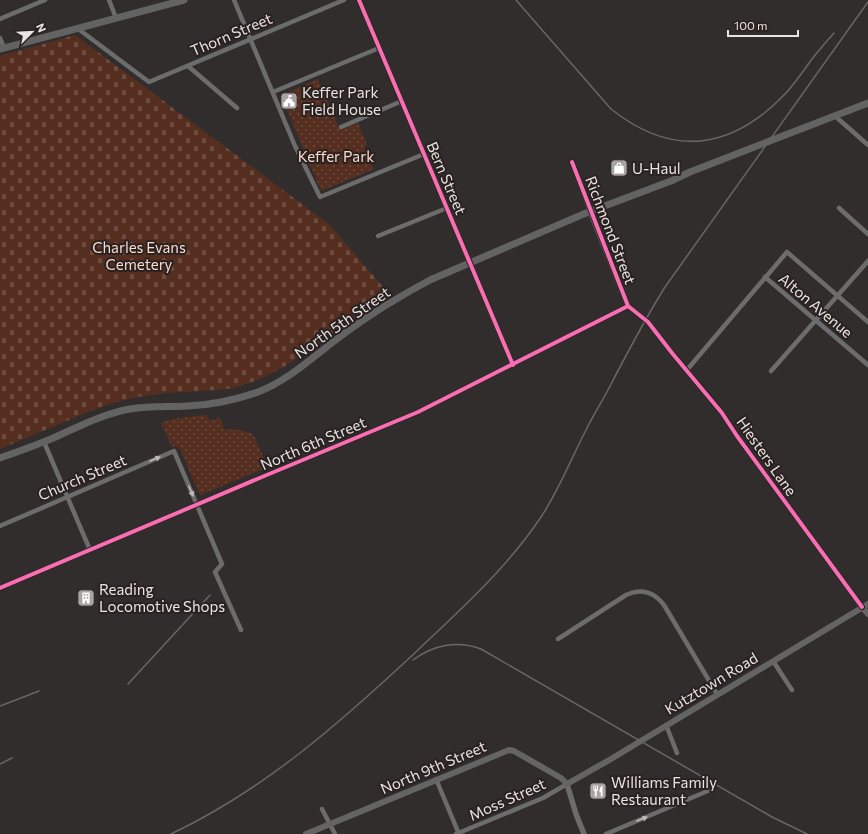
<svg xmlns="http://www.w3.org/2000/svg" width="868" height="834" viewBox="0 0 868 834" font-family="Commissioner,sans-serif">
<style>
.cemetery{fill:url(#cemetery-stones)}
.park{fill:url(#park-dots)}
.lines{fill:none;stroke-linecap:round;stroke-linejoin:round}
.tertiary-tunnel{stroke:#4d4847;stroke-width:5.5;stroke-dasharray:5.5 3;stroke-linecap:butt}
.minor{stroke:#6c6c6c;stroke-width:4.5}
.tertiary{stroke:#6c6c6c;stroke-width:5.5}
.secondary{stroke:#656464;stroke-width:6}
.primary{stroke:#636363;stroke-width:7}
.rail{stroke:#686667;stroke-width:1.5}
.cycleway-casing{stroke:#292220;stroke-width:6}
.cycleway{stroke:#f96db3;stroke-width:4}
.oneway{fill:#bdbab9}
.labels{text-anchor:middle;dominant-baseline:central;stroke-width:4;stroke-linejoin:round;paint-order:stroke}
.street-label{font-size:15px;fill:#e9e4e3;stroke:#292220}
.poi-label{font-size:15px;fill:#e9e4e3;stroke:#292220;text-anchor:start}
.park-label{font-size:15px;fill:#fcd9cd;stroke:#292220}
</style>
<defs>
<pattern id="cemetery-stones" width="16" height="16" patternUnits="userSpaceOnUse"><rect width="16" height="16" fill="#552e20"/><path d="M2 7V4a2 2 0 0 1 4 0v3zM10 15v-3a2 2 0 0 1 4 0v3z" fill="#6d4c40"/></pattern>
<pattern id="park-dots" width="8" height="8" patternUnits="userSpaceOnUse"><rect width="8" height="8" fill="#552e20"/><path d="M2 2h.1M6 6h.1" fill="none" stroke="#6d4c40" stroke-width="1.8" stroke-linecap="round"/></pattern>
</defs>
<rect width="100%" height="100%" fill="#312d2c"/>
<path class="cemetery" d="M75,35L330,225L389,294L287,365L258,380L234,388L218,390L165,393L137,397L113,403L88,412L0,449V56Z"/>
<path class="park" d="M318,79L340,130L358,123L367,145L364,147L374,169L321,191L281,95Z
M206,415L210,420L220,418L224,429L240,430L253,434L268,467L200,495L180,449L175,446L172,447L161,423L172,419Z"/>
<g class="lines">
<path class="tertiary-tunnel" d="M628,306L648,322"/>
<path class="minor" d="M109,0L116,18
M234,0L295,146L320,197L424,154
M0,19L45,0
M77,28L149,82L344,0
M0,38L4,48
M188,66L237,108
M273,92L379,48
M835,116L868,145
M341,127L402,101
M572,162L590,211
M839,208L868,234
M378,236L447,208
M765,277L868,365
M686,371L787,252L868,322
M771,371L868,261
M44,442L90,550
M0,526L174,451L222,564L215,572L241,630
M558,639L626,595C641,588 654,592 664,605L717,694
M773,661L792,690
M666,725L677,753
M436,779L459,834
M322,809L335,834
M456,834L543,798L567,784
M606,834L710,790"/>
<path class="tertiary" d="M359,0L513,365
M648,322L672,353L722,413L737,436L862,607
M0,588L262,477L418,412L628,306L590,211
M567,784L576,814L584,834"/>
<path class="secondary" d="M862,607L868,614
M306,834L509,750L514,751L561,778L567,784L611,759L868,604"/>
<path class="primary" d="M0,49L184,0
M0,458C17,452 34,446 51,439C76,428 102,414 130,409C149,406 168,407 187,406C211,405 235,400 258,392C291,379 316,354 345,333C372,313 400,296 430,280L586,213L671,181L690,172L868,103"/>
<path class="rail" d="M516,0L611,109C674,159 733,149 786,93C796,82 804,70 812,59C819,50 826,42 834,33
M413,660C433,645 457,640 481,649L772,817L807,834
M128,684L210,595
M0,706L39,691
M0,764L12,758
M171,834C266,789 342,721 418,650C462,608 507,568 541,517C559,490 571,459 586,430C593,416 601,403 608,390C626,355 644,321 665,287L868,2"/>
<defs>
<path id="cycleway" d="M359,0L513,365
M572,162L628,306L648,322L672,353L722,413L737,436L862,607
M0,588L262,477L418,412L628,306"/>
</defs>
<use href="#cycleway" class="cycleway-casing"/>
<use href="#cycleway" class="cycleway"/>
</g>
<defs><path id="oneway-solid" d="M-6-.8H1V-3.2L6.5 0L1 3.2V.8H-6Z"/></defs>
<g class="oneway">
<use href="#oneway-solid" transform="translate(155 459) rotate(-23)"/>
<use href="#oneway-solid" transform="translate(191 491) rotate(67)"/>
<use href="#oneway-solid" transform="translate(642 819) rotate(-23)"/>
</g>
<defs>
<symbol id="civic-square" viewBox="-11 -11 22 22"><rect x="-9" y="-9" width="18" height="18" rx="4" fill="#a9a4a3" stroke="#292220"/><path d="M-.6-6.5H3V-4.5H.6V-3L4-1V1h2V6H-6V1h2V-1L-.6-3ZM-1.2 2.5V6h2.4V2.5Z" fill="#fff"/></symbol>
<symbol id="shop-square" viewBox="-11 -11 22 22"><rect x="-9" y="-9" width="18" height="18" rx="4" fill="#a9a4a3" stroke="#292220"/><path d="M-5-2.5h2.3a2.7 3.5 0 0 1 5.4 0H5L5.5 6h-11ZM-1.5-2.5h3a1.5 2.3 0 0 0-3 0Z" fill="#fff"/></symbol>
<symbol id="building-square" viewBox="-11 -11 22 22"><rect x="-9" y="-9" width="18" height="18" rx="4" fill="#a9a4a3" stroke="#292220"/><path d="M-4-6H4V6H1V3H-1V6H-4ZM-2.5-4.3h1.7v1.8h-1.7ZM.8-4.3h1.7v1.8H.8ZM-2.5-1h1.7V.8h-1.7ZM.8-1h1.7V.8H.8Z" fill="#fff"/></symbol>
<symbol id="restaurant-square" viewBox="-11 -11 22 22"><rect x="-9" y="-9" width="18" height="18" rx="4" fill="#a9a4a3" stroke="#292220"/><path d="M-5-6h1v4h1v-4h1v4h1v-4h1v5L-1.5 .5V6h-2V.5L-5-1ZM5-6V6H3V1.5H1.5Q1.5-4 5-6Z" fill="#fff"/></symbol>
</defs>
<g fill-rule="evenodd">
<use href="#civic-square" x="279" y="91" width="20" height="20"/>
<use href="#shop-square" x="609" y="158" width="20" height="20"/>
<use href="#building-square" x="76" y="588" width="20" height="20"/>
<use href="#restaurant-square" x="588" y="781" width="20" height="20"/>
</g>
<g class="labels">
<g class="street-label">
<text transform="translate(231 34) rotate(-23)">Thorn Street</text>
<text transform="translate(447 178) rotate(67)">Bern Street</text>
<text transform="translate(611 230) rotate(69)">Richmond Street</text>
<text transform="translate(816 305) rotate(40)">Alton Avenue</text>
<text transform="translate(342 322) rotate(-35)">North 5th Street</text>
<text transform="translate(313 443) rotate(-23)">North 6th Street</text>
<text transform="translate(767 456) rotate(55)">Hiesters Lane</text>
<text transform="translate(82 477) rotate(-23)">Church Street</text>
<text transform="translate(711 683) rotate(-31)">Kutztown Road</text>
<text transform="translate(433 767) rotate(-23)">North 9th Street</text>
<text transform="translate(507 799) rotate(-24)">Moss Street</text>
</g>
<g class="poi-label">
<text x="302" y="92">Keffer Park<tspan x="302" dy="17">Field House</tspan></text>
<text x="632" y="168">U-Haul</text>
<text x="99" y="589">Reading<tspan x="99" dy="17">Locomotive Shops</tspan></text>
<text x="611" y="782">Williams Family<tspan x="611" dy="17">Restaurant</tspan></text>
</g>
<g class="park-label">
<text x="336" y="156">Keffer Park</text>
<text x="139" y="247">Charles Evans<tspan x="139" dy="17">Cemetery</tspan></text>
</g>
</g>
<g transform="translate(32 32) rotate(66)" stroke="#292220" stroke-width="3" paint-order="stroke">
<path d="M0-3L7 15L0 10L-7 15Z" fill="#e9e4e3"/>
<text y="-6" font-size="11" font-weight="bold" text-anchor="middle" fill="#e9e4e3">N</text>
</g>
<path d="M728 30v6h70v-6" fill="none" stroke="#e9e4e3" stroke-width="2"/>
<text x="734" y="30" font-size="12" fill="#e9e4e3" stroke="#292220" stroke-width="3" paint-order="stroke">100 m</text>
</svg>
